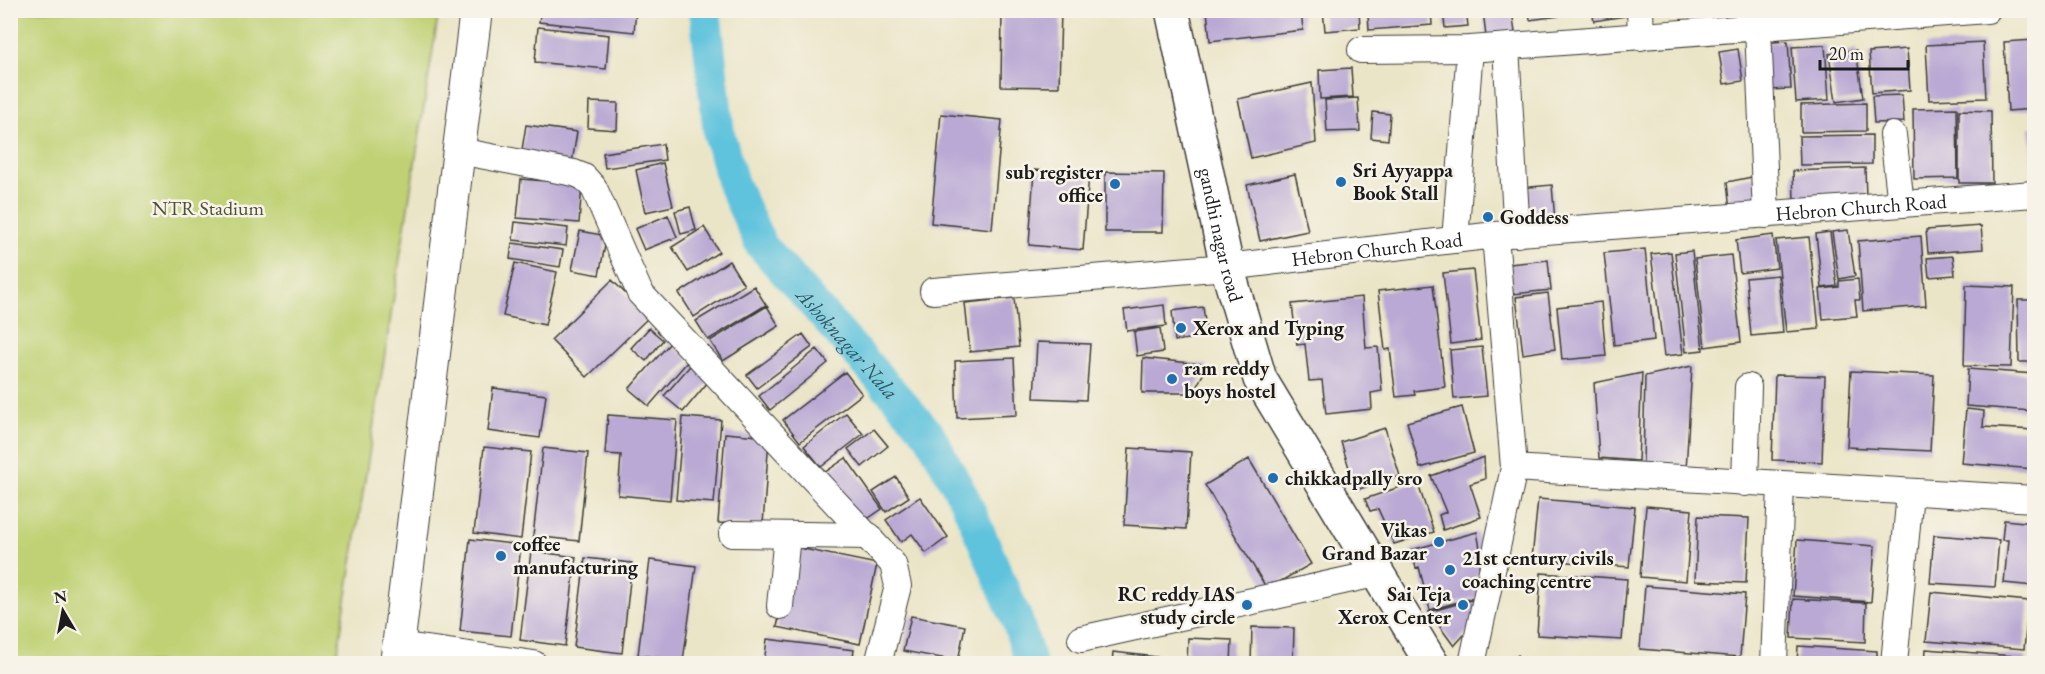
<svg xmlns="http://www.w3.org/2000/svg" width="2045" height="674" viewBox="0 0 2045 674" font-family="'EB Garamond',serif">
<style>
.green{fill:#c0d174;stroke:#6e7648;stroke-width:1.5}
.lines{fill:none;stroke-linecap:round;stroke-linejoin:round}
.canal{stroke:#5fc3dd;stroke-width:32}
.building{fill:#b9a9d4}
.minor-casing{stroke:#3b3a36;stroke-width:28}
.tertiary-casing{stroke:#3b3a36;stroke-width:34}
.secondary-casing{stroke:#3b3a36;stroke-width:36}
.minor{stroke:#fff;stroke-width:26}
.tertiary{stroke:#fff;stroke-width:32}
.secondary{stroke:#fff;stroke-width:33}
.poi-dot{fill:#1f6fb2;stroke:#f7f3e8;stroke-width:2}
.labels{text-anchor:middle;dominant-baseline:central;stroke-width:5;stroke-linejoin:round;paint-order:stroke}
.poi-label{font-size:20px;font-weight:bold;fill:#1c1c1c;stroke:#f7f3e8;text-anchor:start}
.street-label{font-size:20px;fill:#1c1c1c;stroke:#f7f3e8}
.park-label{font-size:20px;fill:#4d5236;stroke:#f7f3e8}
.water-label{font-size:21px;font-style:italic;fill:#335660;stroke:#f7f3e8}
</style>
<rect width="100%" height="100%" fill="#f7f3e8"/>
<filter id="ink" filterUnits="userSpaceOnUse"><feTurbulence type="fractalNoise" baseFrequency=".0167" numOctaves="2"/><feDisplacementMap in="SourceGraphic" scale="12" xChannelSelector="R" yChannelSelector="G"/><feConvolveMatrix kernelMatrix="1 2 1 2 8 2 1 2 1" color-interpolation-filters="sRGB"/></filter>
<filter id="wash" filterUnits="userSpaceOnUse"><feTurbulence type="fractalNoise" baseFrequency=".008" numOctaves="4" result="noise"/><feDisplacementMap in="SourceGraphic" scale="24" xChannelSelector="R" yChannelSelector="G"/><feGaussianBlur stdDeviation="1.35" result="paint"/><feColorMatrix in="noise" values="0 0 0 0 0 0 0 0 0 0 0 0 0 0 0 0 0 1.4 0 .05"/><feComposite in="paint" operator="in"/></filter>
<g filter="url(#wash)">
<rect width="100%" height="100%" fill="#ebe5c8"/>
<path class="green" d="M10,11H439L336,663H11Z"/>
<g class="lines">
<path class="canal" id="s1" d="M705,10L719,134L733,184L761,245L929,434L966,502L1017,620L1031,664"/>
</g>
<g id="blocks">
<path class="building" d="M541,10H636L634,32L539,22Z
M1002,10H1061L1059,87L1001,86Z
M1207,10H1301L1303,30L1210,41Z
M1323,10H1359L1360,28L1325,31Z
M1364,10H1431L1432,25L1369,30L1368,14H1364Z
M1443,10H1466L1468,26L1445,28Z
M1483,10H1512L1515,33L1486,37Z
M1529,10H1557L1558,16L1530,20Z
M1592,10H1631V15L1594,21Z
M538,27L609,35L606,69L535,62Z
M2034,40V109L2008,111L2004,42Z
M1788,41L1791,89L1766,90L1762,43Z
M1983,42L1986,98L1929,100L1926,45Z
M1825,45L1829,100L1796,102L1792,47Z
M1738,49L1743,81L1724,84L1719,52Z
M1907,49L1910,90L1872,93L1869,52Z
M1856,50L1863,98L1836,102L1829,54Z
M1351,68L1353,97L1320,99L1319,70Z
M1312,83L1316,143L1251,158L1238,99Z
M1902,95L1904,122L1874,123L1872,96Z
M1358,98L1360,131L1327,132L1325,100Z
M589,102L618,103L617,130L588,128Z
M1866,103V131L1801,132V105Z
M1957,108L1958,178L1914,179L1913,109Z
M1959,110L1991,111L1992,183H1959Z
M1373,112L1390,114L1388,140L1371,138Z
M941,114L1002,120L992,229L931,223Z
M526,125L577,132L571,169L520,162Z
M2030,127H2034V160H2033Z
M1872,135V164L1800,165L1799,136Z
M663,144L665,160L605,168L603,153Z
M663,163L673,206L645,212L636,170Z
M1865,168L1866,197L1794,200L1793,171Z
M1034,170L1089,174L1083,250L1029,245Z
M1105,172L1164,173L1163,232H1105Z
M1295,174L1308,231L1260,241L1247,185Z
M1757,176L1761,208L1730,211L1727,182Z
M521,179L582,184L579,223L517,218Z
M1552,185L1555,221L1523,223L1520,188Z
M690,207L696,230L681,234L675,211Z
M668,215L677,237L644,250L635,229Z
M515,222L568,228L566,246L513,240Z
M1981,226L1983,249L1928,253L1926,230Z
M704,227L719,252L688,272L672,247Z
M1848,230L1855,276L1839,279L1832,232Z
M580,231L607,236L599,275L572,270Z
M1830,232L1837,286L1822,288L1816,234Z
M1773,235L1777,268L1740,273L1736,240Z
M1921,236L1926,306L1863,311L1858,241Z
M1809,237L1819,329L1786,332L1776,240Z
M512,243L563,250L560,267L510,259Z
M1645,249L1654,340L1614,345L1604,253Z
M1692,251L1703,350L1686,352L1675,253Z
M1671,252L1683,354L1664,356L1651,254Z
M1731,255L1741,342L1705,347L1695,259Z
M1953,256L1955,275L1929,277L1927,258Z
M1548,260L1551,290L1513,294L1510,264Z
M729,261L744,285L694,317L679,293Z
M515,263L557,272L545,325L503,316Z
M1473,270L1481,340L1451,344L1443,273Z
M1778,275L1783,333L1751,336L1746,278Z
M1858,279L1860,300H1855L1857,316L1823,319L1820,289L1839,287V281Z
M612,280L649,317L587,377L551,340Z
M1433,285L1445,387L1414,391L1415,395L1396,397L1390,349L1385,350L1378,291Z
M1966,285L2014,287L2011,367L1964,366Z
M754,286L766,305L708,340L696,321Z
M1548,293L1555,349L1523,354L1516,297Z
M1362,297L1366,348L1378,347L1382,391L1371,393L1372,409L1326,414L1322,380L1309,381L1305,344L1297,345L1292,304Z
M1014,298L1019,347L970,352L965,303Z
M2018,300H2034V362H2019Z
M1601,302L1606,356L1562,360L1557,307Z
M1164,305L1166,326L1127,331L1124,310Z
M767,306L779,326L723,361L710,341Z
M1203,307L1207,336L1175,341L1172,311Z
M649,328L663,340L646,361L631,348Z
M1160,328L1163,352L1137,356L1134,332Z
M803,334L812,347L757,388L747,375Z
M1037,342L1090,344L1086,400L1034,398Z
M670,343L689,360L649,406L629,389Z
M1482,347L1487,396L1454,399L1450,350Z
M817,349L828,363L770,410L759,396Z
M1014,358L1017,415L957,418L955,361Z
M1143,358L1208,365L1193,393H1142Z
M695,360L713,376L683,412L664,396Z
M1692,366L1686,471L1643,465L1645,376Z
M1968,369L2034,374L2032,411L1966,406Z
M1851,371L1934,375L1930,451L1847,447Z
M845,372L862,394L800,442L783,420Z
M1642,373L1638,461L1599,458L1594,383Z
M1775,375L1825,376L1822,462L1772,460Z
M493,388L546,395L540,438L488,431Z
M1462,407L1474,453L1420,468L1407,422Z
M1966,409L1984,411L1983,427L2034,430V469L1961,463Z
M846,413L863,434L821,467L804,446Z
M608,415L677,420L670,500L618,495L621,455L605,454Z
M683,417L721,420L714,503L676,500Z
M1385,428L1400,476L1356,490L1341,442Z
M874,429L888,446L862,467L848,449Z
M725,433L769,437L763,525L718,523Z
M484,447L531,452L521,539L474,533Z
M543,448L588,453L579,541L533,536Z
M1129,448L1191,452L1186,529L1124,525Z
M1484,457L1485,479L1470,484L1481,517L1443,530L1439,515L1446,512L1431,476Z
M846,458L882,509L860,524L824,473Z
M1249,459L1311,564L1267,589L1205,485Z
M896,477L909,497L886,512L873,492Z
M1417,481L1434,532L1394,544L1378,509L1370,511L1365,499Z
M920,497L948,537L926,553L912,534L901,542L886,520Z
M1538,499L1635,507L1629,567L1532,559Z
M1646,506L1692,510L1686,581L1640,577Z
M1698,516L1749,518L1746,583L1695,581Z
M2004,520L2034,523V586L2004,583L2008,540H2002Z
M1477,532L1483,564L1479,565L1481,573L1476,574L1479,596L1430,610L1419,567L1416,568L1411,550Z
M1934,535L1999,540L1995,587L1930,583Z
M470,539L521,545L511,636L460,631Z
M1797,540L1875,546L1871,602L1793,596Z
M794,547L877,564L860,644L777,627Z
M531,551L576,557L565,646L520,640Z
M585,558L632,563L622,653L574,647Z
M650,560L696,566L683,661L638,655Z
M1541,573L1627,579L1622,640L1537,635Z
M1645,586L1745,594L1740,657L1640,649Z
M1931,592L2029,601L2024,649L1926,641Z
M1478,598L1475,623L1454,646L1429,612Z
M1793,599L1866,603L1865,642L1791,638Z
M911,616L965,626L958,661L903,651Z
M1252,627L1294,628L1293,664H1251Z
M1188,638L1232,640L1231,664H1187Z
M767,639L854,650L852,664H764Z
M1798,646L1877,651V664H1797Z
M1926,649L2026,657V664H1925Z
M1113,652L1165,658V664H1112Z
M1518,655L1525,664H1508Z"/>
</g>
</g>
<g filter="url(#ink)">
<use href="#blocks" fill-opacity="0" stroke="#3b3a36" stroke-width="1.5"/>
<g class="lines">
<defs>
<g id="minor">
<path d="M1640,10L1641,37"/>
<path d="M1758,28L1766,215"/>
<path d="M1506,47L1517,234"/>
<path d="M1361,50L1470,49L1987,10"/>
<path d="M1893,135L1901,204"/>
<path d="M459,151L574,173L584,177L594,188L640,293L893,564L898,586L878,664"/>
<path d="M1455,240L1470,49"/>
<path id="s2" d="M933,291L1227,267L1495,235L2034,194"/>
<path d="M1514,468L2034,499"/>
<path d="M1745,483L1748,387"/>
<path d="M732,534L869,536"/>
<path d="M780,606L787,535"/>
<path d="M1081,639L1379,573"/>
<path d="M398,645L534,664"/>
<path d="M1472,664L1514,468L1495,235"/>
<path d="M1774,664L1781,485"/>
<path d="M1894,664L1910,493"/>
</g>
<path id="tertiary" d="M396,664L476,10"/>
<g id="secondary">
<path id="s3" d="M1172,10L1227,267L1260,379L1432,664"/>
</g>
</defs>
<use href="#minor" class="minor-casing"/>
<use href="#tertiary" class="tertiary-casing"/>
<use href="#secondary" class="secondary-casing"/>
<use href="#minor" class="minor"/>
<use href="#tertiary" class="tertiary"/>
<use href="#secondary" class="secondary"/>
</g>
</g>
<g class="poi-dot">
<circle cx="1341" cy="182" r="6"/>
<circle cx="1115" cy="184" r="6"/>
<circle cx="1488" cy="217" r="6"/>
<circle cx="1181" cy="328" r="6"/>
<circle cx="1172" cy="379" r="6"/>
<circle cx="1273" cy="478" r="6"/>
<circle cx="1439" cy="542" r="6"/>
<circle cx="501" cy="556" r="6"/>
<circle cx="1450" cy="570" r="6"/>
<circle cx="1247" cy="605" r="6"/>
<circle cx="1463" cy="605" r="6"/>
</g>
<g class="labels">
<g class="poi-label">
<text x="1353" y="170">Sri Ayyappa<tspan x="1353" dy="23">Book Stall</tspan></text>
<text x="1103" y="172" text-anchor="end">sub register<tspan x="1103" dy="23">office</tspan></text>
<text x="1500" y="217">Goddess</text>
<text x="1193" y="328">Xerox and Typing</text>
<text x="1184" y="368">ram reddy<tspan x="1184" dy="23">boys hostel</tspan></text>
<text x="1285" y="478">chikkadpally sro</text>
<text x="1427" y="530" text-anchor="end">Vikas<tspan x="1427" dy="23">Grand Bazar</tspan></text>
<text x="513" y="544">coffee<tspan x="513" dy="23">manufacturing</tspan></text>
<text x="1462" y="558">21st century civils<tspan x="1462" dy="23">coaching centre</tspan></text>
<text x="1235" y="594" text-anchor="end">RC reddy IAS<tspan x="1235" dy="23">study circle</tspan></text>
<text x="1451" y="594" text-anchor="end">Sai Teja<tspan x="1451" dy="23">Xerox Center</tspan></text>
</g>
<g class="street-label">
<text stroke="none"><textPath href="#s2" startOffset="932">Hebron Church Road</textPath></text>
<text stroke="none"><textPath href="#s3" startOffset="230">gandhi nagar road</textPath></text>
<text stroke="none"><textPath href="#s2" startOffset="446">Hebron Church Road</textPath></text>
</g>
<g class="park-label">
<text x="208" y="208">NTR Stadium</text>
</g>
<g class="water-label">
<text stroke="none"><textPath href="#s1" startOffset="375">Ashoknagar Nala</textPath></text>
</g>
</g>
<rect width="2045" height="674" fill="none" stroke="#f7f3e8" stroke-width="36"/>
<g transform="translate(63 611) rotate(350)" stroke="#f7f3e8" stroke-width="4.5" paint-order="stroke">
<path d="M0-4.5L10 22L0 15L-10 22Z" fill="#1c1c1c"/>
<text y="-9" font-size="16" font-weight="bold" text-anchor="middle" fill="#1c1c1c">N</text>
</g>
<path d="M1820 60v9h88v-9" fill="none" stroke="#1c1c1c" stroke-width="3"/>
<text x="1829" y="60" font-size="18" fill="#1c1c1c" stroke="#f7f3e8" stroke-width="4.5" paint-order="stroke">20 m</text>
</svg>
